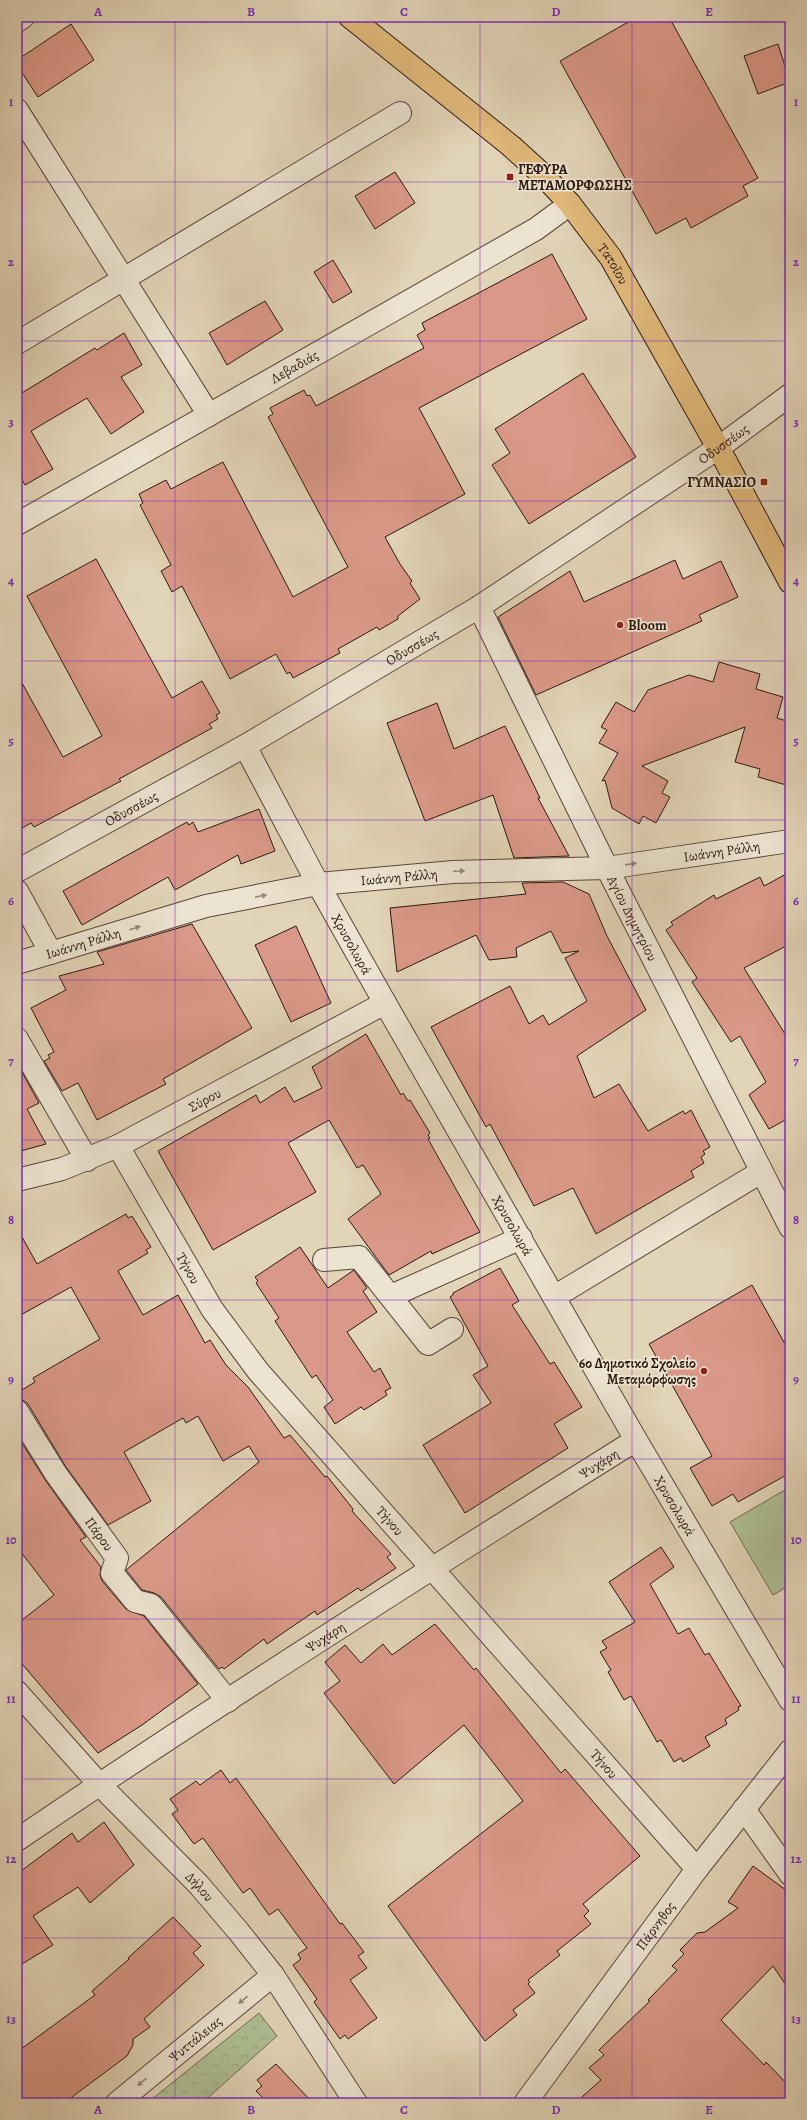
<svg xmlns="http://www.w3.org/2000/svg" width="807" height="2120" viewBox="0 0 807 2120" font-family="Alegreya,serif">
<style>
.park{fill:url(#park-crowns);stroke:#6e6b52}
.pitch{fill:#aebe93;stroke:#6e6b52}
.building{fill:#da9988;stroke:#2d1810}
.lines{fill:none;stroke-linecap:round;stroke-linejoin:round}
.minor-casing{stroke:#5a473a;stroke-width:24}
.major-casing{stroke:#2d1810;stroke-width:24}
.minor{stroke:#ece3d0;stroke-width:22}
.major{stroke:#e1ba7c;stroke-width:22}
.oneway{fill:#96887a}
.grid{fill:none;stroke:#7b2cbf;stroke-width:1;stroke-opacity:0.55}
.poi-dot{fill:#8f2418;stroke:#ece3d0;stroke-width:1.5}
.labels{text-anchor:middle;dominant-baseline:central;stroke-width:3.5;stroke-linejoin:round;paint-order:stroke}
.poi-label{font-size:14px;font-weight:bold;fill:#2d1810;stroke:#ece3d0;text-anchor:start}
.street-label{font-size:14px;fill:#2d1810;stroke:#ece3d0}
.neatline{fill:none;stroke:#7b2cbf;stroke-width:1.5}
.grid-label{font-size:13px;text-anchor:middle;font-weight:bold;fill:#7b2cbf}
</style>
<defs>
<pattern id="park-crowns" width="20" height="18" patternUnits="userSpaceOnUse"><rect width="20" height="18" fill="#aebe93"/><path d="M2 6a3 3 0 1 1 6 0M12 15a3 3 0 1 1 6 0" fill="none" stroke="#96a37e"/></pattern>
</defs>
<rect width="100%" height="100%" fill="#e2d4b7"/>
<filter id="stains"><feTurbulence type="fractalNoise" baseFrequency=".005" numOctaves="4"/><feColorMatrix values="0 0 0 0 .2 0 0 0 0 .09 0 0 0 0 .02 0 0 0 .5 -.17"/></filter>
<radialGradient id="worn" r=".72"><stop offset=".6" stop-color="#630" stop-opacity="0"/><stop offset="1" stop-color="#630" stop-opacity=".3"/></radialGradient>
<path class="park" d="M259,2013L277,2036L202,2103H147Z"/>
<path class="pitch" d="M790,1487V1585L773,1595L730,1522Z"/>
<path class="building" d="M637,17H669L758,178L743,186L748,196L691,228L686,218L656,234L560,61Z
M71,24L94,60L38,97L17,65V60Z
M778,44L790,82L758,94L744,56Z
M395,172L415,203L375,229L355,196Z
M552,254L587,319L419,408L465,494L385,537L400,564L412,581L410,583L420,599L398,616V619L379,630L377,627L338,649L340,653L293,678L290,672L287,674L276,654L230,679L182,586L172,592L161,571L171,565L140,505L143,503L139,494L166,480L171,489L223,462L293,597L348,567L268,417L273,414L270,408L304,390L307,396L310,395L316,406L424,348L417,335L425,330L422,323Z
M333,260L352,292L333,303L314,272Z
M265,301L283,330L227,365L209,333Z
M124,333L142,365L121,377L144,412L111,434L87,398L31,431L53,469L25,485L17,471V396L95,348L97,350Z
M583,373L636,457L529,524L492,465L510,453L495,429Z
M96,559L172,698L202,681L220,713L216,715L218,719L209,724L212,728L119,779L121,781L34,827L31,823L17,831V674L63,757L102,736L27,596Z
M675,560L683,579L721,561L738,597L699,615L702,621L536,695L498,617L570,571L584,602Z
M719,662L760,674L756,689L783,697L777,718L790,722V786L758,777L760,769L735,762L745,727L642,766L668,781L662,793L670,797L656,823L643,816L639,824L612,808L605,780L602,781L618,753L599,743L607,730L601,727L616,702L634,712L648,690L689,675L713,682Z
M437,703L454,749L505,726L540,798H538L569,856L514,858L493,795L425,821L387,723Z
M259,809L275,851L241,864L238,855L175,890L168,877L82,925L63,891L187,822L189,825L193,822L198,832Z
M790,872V944L744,968L790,1042V1125L787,1119L769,1129L749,1095L766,1082L740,1036L731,1042L692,982L697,978L666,930L673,925L671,922L714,895L716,899L760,877L764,886Z
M563,882L589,894L607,936L646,1010L577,1056L594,1098L619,1084L648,1131L683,1111L685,1114L691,1110L710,1147L703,1151L705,1154L701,1157L704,1163L691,1171L694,1177L596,1234L573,1188L534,1206L490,1124L486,1127L431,1027L510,986L529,1024L543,1015L549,1025L587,1001L565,958L579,951L562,953L551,931L516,948L517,957L489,960L476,935L397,972L390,908L526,894L522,883Z
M192,924L252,1028L163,1079L166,1084L97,1120L78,1083L62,1091L44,1061L50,1058L48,1055L54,1052L31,1008L66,990L59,976L104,964L97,952Z
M296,926L331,1003L291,1022L255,945Z
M366,1034L401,1095L403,1093L408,1101L410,1100L430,1133L428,1135L430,1138L428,1139L480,1232L432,1254L431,1251L389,1275L348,1219L381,1194L363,1165L357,1168L329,1120L288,1143L316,1192L213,1250L158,1151L256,1095L260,1103L285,1087L294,1102L322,1088L312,1067Z
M22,1072L39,1103L27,1109L46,1144L17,1152V1074Z
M126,1214L128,1218L132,1216L151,1247L146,1250L148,1253L118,1271L143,1315L178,1295L205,1343L210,1340L226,1365L248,1387L284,1438L290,1435L325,1477L327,1476L353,1509L352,1511L391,1554L387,1557L396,1568L361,1591L358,1588L317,1615L315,1611L267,1644L264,1639L224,1669L222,1667L219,1669L161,1597L154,1593L142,1590L126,1570L259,1462L249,1446L223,1461L198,1416L186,1423L183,1418L124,1452L151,1501L108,1525L66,1467L28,1404L23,1400L17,1399V1393L35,1382L33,1378L100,1339L71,1287L17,1317V1228L37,1264Z
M300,1247L328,1288L354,1270L367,1288L363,1291L377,1312L347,1332L374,1372L380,1368L391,1388L385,1391L387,1395L364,1410L361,1407L335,1424L324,1407L333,1400L316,1375L312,1378L275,1321L279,1318L256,1283L258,1281L255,1277Z
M500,1268L519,1301L512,1305L550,1364L554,1362L582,1407L554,1424L568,1448L465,1513L423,1445L491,1403L473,1375L488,1366L450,1297L453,1295V1293Z
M752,1285L790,1353V1473L738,1502L733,1494L712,1506L690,1468L712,1456L649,1344Z
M17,1435L46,1481L86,1537L80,1540L101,1567L100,1575L102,1581L126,1609L144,1616L198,1684L142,1725L98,1753L17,1658V1624L54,1595L17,1547Z
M661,1547L674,1567L650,1584L678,1634L689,1628L705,1655L709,1653L741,1706L738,1707L739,1710L725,1719L727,1724L705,1737L710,1746L683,1762L681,1758L674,1762L661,1740L657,1742L631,1696L624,1700L608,1672L611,1670L600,1652L607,1648L602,1641L635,1622L609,1582Z
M435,1624L474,1670L476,1668L561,1773L565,1769L640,1856L583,1904L589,1911L584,1916L591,1924L557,1951L560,1955L528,1980L530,1982L528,1984L535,1993L513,2010L517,2015L485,2041L388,1906L523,1801L464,1725L394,1784L324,1693L340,1681L325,1662L345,1645L361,1663L383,1644L392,1655Z
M221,1770L230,1783L236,1778L340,1924L342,1923L364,1952L358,1956L367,1968L350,1980L377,2018L348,2039L345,2035L340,2039L314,2002L317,1999L293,1965L301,1959L298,1954L307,1948L278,1909L269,1915L250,1888L243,1893L203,1838L194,1844L172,1814L178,1810L170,1799L196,1781L200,1785Z
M104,1822L134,1865L90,1903L78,1887L33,1916L53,1945L17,1967V1874L72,1833L78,1842Z
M753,1866L790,1893V1991L773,1966L721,2020L764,2065L766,2062L790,2087V2103H575L601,2080L589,2068L604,2055L599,2050L650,2001L648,2000L677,1970L672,1966L684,1954L680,1950L697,1933L705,1932L738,1908L728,1902Z
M173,1917L201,1946L193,1953L204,1965L144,2019L150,2027L133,2039V2045L127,2056L64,2103H17V2052L95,1995L92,1991L129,1959L128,1958Z
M276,2064L313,2103H268L256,2091L262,2086L257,2080Z"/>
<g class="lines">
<defs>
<g id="minor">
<path d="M17,21L23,17"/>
<path d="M17,110L209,415"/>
<path d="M17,343L400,113"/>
<path id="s1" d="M17,524L536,229L570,204"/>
<path id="s2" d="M479,607L607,868L790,1227"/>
<path id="s3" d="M245,746L318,884L385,1003L636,1440L790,1700"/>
<path id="s4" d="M17,871L245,746L479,607L718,448L790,395"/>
<path d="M17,891L51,953"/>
<path id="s5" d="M17,963L206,906L318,884L453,872L607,868L790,841"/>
<path d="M17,1039L87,1160"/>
<path id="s6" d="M118,1146L212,1309L258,1371L697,1869"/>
<path id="s7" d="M17,1180L62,1169L118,1146L385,1003"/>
<path d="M324,1260L359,1257L428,1344L452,1329"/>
<path d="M391,1296L521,1238"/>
<path d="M554,1297L761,1172"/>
<path id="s8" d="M17,1411L56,1474L117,1558L112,1573L135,1601L151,1605L228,1701"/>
<path id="s9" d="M17,1692L99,1784L199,1885L239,1932L273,1975L356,2103"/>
<path d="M744,1809L790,1874"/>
<path id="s10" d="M17,1840C220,1702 428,1570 636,1440"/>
<path id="s11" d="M117,2103L273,1975"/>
<path id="s12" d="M525,2103L697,1869L790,1751"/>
</g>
<g id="major">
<path id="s13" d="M350,17L511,146L544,176L570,204L611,258L725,460L790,582"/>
</g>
</defs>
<use href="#minor" class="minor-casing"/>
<use href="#major" class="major-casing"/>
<use href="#minor" class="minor"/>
<use href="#major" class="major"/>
</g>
<defs><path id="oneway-solid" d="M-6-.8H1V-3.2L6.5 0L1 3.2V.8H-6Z"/></defs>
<g class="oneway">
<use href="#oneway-solid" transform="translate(631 864) rotate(-8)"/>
<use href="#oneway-solid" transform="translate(459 871) rotate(-2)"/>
<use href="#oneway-solid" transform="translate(261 896) rotate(-11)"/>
<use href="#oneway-solid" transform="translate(135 928) rotate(-17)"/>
<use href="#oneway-solid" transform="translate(243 2000) rotate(141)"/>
<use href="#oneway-solid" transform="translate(142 2082) rotate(141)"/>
</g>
<path class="grid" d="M175,17V2103M327,17V2103M480,17V2103M632,17V2103M17,182H790M17,341H790M17,501H790M17,661H790M17,820H790M17,980H790M17,1140H790M17,1300H790M17,1459H790M17,1619H790M17,1779H790M17,1938H790"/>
<g class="poi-dot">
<rect x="506" y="173" width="8" height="8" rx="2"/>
<rect x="760" y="478" width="8" height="8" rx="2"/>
<circle cx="620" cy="625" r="4"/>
<circle cx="704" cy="1371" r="4"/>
</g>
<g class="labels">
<g class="poi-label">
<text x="518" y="169">ΓΕΦΥΡΑ<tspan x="518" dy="16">ΜΕΤΑΜΟΡΦΩΣΗΣ</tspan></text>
<text x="756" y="482" text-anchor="end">ΓΥΜΝΑΣΙΟ</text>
<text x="628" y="625">Bloom</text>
<text x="696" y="1363" text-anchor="end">6ο Δημοτικό Σχολείο<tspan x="696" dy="16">Μεταμόρφωσης</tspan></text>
</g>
<g class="street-label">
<text stroke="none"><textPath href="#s13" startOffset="363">Τατοΐου</textPath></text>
<text stroke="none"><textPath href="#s1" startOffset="319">Λεβαδιάς</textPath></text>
<text stroke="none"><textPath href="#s4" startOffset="826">Οδυσσέως</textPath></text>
<text stroke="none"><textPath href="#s4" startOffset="454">Οδυσσέως</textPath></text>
<text stroke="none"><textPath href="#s4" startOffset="130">Οδυσσέως</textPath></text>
<text stroke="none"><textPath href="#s5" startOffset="717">Ιωάννη Ράλλη</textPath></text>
<text stroke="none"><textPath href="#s5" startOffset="393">Ιωάννη Ράλλη</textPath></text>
<text stroke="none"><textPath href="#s2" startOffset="347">Αγίου Δημητρίου</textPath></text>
<text stroke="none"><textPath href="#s5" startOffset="69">Ιωάννη Ράλλη</textPath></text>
<text stroke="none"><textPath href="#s3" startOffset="225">Χρυσολωρά</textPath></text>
<text stroke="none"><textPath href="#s7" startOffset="205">Σύρου</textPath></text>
<text stroke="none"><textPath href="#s3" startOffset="549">Χρυσολωρά</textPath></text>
<text stroke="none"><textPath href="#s6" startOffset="141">Τήνου</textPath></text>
<text stroke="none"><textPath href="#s10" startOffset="693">Ψυχάρη</textPath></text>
<text stroke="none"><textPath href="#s3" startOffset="873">Χρυσολωρά</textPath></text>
<text stroke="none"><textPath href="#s6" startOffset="465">Τήνου</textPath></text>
<text stroke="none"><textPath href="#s8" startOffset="148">Πάρου</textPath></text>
<text stroke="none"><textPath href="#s10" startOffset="369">Ψυχάρη</textPath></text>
<text stroke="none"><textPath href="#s6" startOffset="789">Τήνου</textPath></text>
<text stroke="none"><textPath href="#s9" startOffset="267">Δήλου</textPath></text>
<text stroke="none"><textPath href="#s12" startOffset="220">Πάρνηθος</textPath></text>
<text stroke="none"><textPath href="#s11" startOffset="101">Ψυττάλειας</textPath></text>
</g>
</g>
<rect width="807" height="2120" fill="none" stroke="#e2d4b7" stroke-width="44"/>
<rect x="22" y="22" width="763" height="2076" class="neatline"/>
<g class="grid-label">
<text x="98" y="16">A</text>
<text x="251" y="16">B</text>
<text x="404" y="16">C</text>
<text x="556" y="16">D</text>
<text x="709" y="16">E</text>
<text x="11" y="106">1</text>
<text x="796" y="106">1</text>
<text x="11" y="266">2</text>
<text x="796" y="266">2</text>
<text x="11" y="426">3</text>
<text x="796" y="426">3</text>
<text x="11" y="585">4</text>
<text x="796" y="585">4</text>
<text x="11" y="745">5</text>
<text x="796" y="745">5</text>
<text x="11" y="905">6</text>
<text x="796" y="905">6</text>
<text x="11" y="1065">7</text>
<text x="796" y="1065">7</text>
<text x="11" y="1224">8</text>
<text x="796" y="1224">8</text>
<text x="11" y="1384">9</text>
<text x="796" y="1384">9</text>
<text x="11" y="1544">10</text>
<text x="796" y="1544">10</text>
<text x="11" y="1703">11</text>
<text x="796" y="1703">11</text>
<text x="11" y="1863">12</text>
<text x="796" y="1863">12</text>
<text x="11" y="2023">13</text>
<text x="796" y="2023">13</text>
<text x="98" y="2114">A</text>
<text x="251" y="2114">B</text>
<text x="404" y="2114">C</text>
<text x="556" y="2114">D</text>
<text x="709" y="2114">E</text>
</g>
<rect width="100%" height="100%" filter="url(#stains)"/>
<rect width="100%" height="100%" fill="url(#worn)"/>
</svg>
